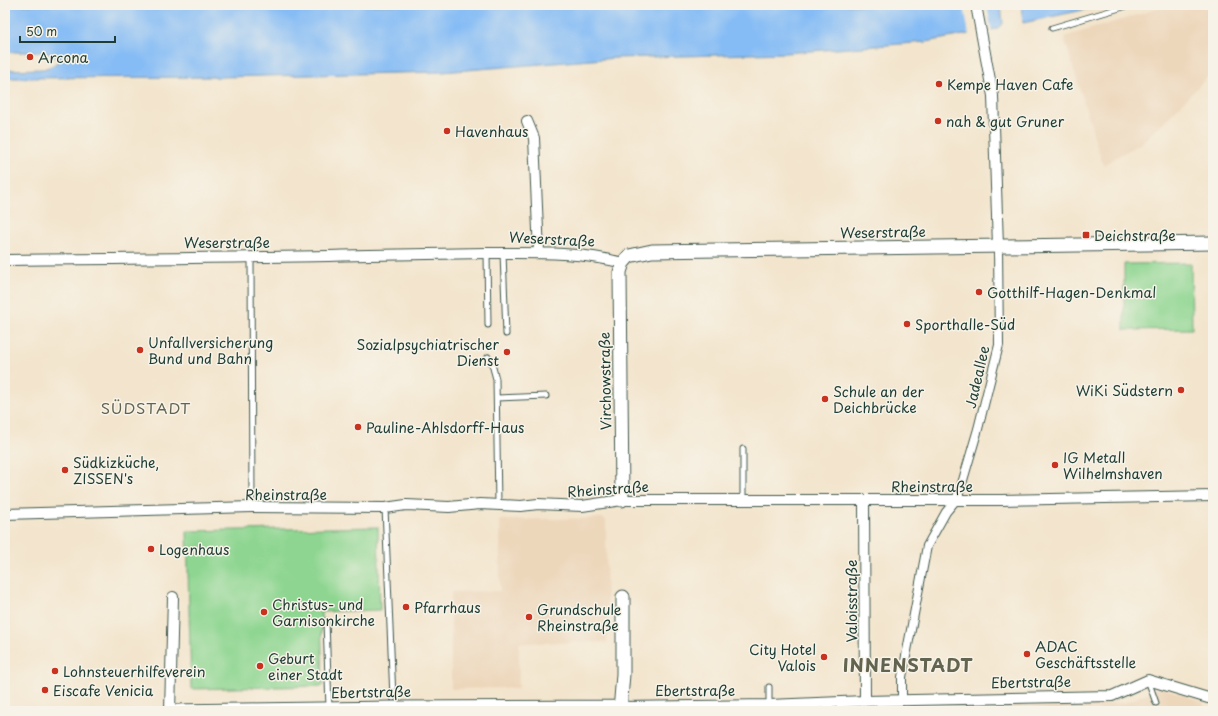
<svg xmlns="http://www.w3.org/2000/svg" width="1218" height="716" viewBox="0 0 1218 716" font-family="'Playpen Sans',sans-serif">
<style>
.built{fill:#edd7bb}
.green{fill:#8dd590;stroke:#568962}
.water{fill:#85bcf5;stroke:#527c94}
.pier{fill:#f3e5cd}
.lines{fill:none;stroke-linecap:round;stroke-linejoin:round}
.service-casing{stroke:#3f564b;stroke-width:7}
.pedestrian-casing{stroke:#3f564b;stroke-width:10}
.minor-casing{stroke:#3f564b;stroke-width:12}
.tertiary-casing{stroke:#3f564b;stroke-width:15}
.service{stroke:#fff;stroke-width:5}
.pedestrian{stroke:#fff;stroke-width:8}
.minor{stroke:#fff;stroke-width:10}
.tertiary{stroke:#fff;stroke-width:13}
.poi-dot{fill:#c8321e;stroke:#f7f3e8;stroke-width:1.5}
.labels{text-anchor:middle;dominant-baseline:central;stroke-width:3;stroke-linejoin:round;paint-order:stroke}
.poi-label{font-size:14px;fill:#1f3d34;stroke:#f7f3e8;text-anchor:start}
.street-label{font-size:14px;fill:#1f3d34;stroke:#f7f3e8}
.neighbourhood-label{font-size:15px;letter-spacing:1px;fill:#626450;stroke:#f7f3e8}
.district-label{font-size:18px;font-weight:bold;letter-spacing:1px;fill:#626450;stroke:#f7f3e8}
</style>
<rect width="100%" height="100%" fill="#f7f3e8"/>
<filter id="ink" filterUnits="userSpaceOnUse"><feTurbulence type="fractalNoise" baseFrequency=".025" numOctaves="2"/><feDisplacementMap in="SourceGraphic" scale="8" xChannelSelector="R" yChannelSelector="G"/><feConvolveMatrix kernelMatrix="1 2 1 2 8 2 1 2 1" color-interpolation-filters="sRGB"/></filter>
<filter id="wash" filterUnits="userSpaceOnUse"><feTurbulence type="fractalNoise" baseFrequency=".012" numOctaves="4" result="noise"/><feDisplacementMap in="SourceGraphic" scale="16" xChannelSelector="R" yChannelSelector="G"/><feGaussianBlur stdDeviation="0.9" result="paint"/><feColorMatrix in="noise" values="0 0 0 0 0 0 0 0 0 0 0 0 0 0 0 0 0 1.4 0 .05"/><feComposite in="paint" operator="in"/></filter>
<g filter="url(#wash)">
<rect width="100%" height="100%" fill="#f3e5cd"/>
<path class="built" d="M1170,5H1206L1213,14V71L1171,115L1141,143L1103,165L1064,37Z
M602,518L606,521L607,642L519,643V688L451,689V592L500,591V520Z
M1161,687L1203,702L1205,711H828L914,707L1124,703Z"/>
<path class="green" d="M1191,263L1192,329L1124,330V264Z
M378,527L380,610L321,612L323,686L191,689L187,531Z"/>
<path class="water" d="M5,5H1001L1003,24L996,29L926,42L785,53L616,58L442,72L221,77L5,78V70L43,69L52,66L59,61L52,54L43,52H5Z
M1021,5H1106L1023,23Z"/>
<path class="pier" d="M964,5H987L992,32L969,36Z"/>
</g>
<g filter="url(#ink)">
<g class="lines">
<defs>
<path id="service" d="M1052,28L1130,5
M487,253L488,325
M503,253L506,334
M251,258L252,507
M488,357L492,364L496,379L498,505
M497,398L546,396
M743,449V499
M385,508L393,698
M326,621L329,708
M1148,680L1156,703
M769,687V705"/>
<path id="pedestrian" d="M902,700V677L927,546L946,512L956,500L961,487L978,429L999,345L998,246"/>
<path id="minor" d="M976,5L993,96L998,246
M527,121L534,138L539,253
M5,260C126,259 248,258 369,255C408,254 448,254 487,253C532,253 578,251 623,263
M864,500L865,701
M5,514L252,507L385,508L406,505L449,507L480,504L521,506L538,504L582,506L622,500H1001L1213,496
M621,707L769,705L865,701L1112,696L1148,680L1208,698H1213
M170,711L173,597"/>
<path id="tertiary" d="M622,500L620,272L623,263L629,256L652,251L1213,243
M171,711L393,708L621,707
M620,711L623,674V597"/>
</defs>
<use href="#service" class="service-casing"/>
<use href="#pedestrian" class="pedestrian-casing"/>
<use href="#minor" class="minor-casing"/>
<use href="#tertiary" class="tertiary-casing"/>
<use href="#service" class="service"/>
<use href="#pedestrian" class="pedestrian"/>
<use href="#minor" class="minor"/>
<use href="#tertiary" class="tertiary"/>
</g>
</g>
<g class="poi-dot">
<circle cx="30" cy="57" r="4"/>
<circle cx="939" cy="84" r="4"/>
<circle cx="938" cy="121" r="4"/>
<circle cx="447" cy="131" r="4"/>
<rect x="1082" y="231" width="8" height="8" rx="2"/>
<circle cx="979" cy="292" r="4"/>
<circle cx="907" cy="324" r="4"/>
<circle cx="140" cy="350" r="4"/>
<circle cx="507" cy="352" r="4"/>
<circle cx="1181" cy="390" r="4"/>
<circle cx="825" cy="399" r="4"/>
<circle cx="358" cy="427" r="4"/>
<circle cx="1055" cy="465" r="4"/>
<circle cx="65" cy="470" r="4"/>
<circle cx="151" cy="549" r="4"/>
<circle cx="406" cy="607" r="4"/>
<circle cx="264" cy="612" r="4"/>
<circle cx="529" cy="617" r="4"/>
<circle cx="1027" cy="654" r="4"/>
<circle cx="824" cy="657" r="4"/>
<circle cx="260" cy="666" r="4"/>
<circle cx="55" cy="671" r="4"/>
<circle cx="45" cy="690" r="4"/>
</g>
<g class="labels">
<g class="poi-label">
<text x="38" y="57">Arcona</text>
<text x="947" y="84">Kempe Haven Cafe</text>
<text x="946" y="121">nah &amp; gut Gruner</text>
<text x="455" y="131">Havenhaus</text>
<text x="1094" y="235">Deichstraße</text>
<text x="987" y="292">Gotthilf-Hagen-Denkmal</text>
<text x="915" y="324">Sporthalle-Süd</text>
<text x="148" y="342">Unfallversicherung<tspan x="148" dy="16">Bund und Bahn</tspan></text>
<text x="499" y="344" text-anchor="end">Sozialpsychiatrischer<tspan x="499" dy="16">Dienst</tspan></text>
<text x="1173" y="390" text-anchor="end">WiKi Südstern</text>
<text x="833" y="391">Schule an der<tspan x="833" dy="16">Deichbrücke</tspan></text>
<text x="366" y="427">Pauline-Ahlsdorff-Haus</text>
<text x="1063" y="457">IG Metall<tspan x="1063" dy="16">Wilhelmshaven</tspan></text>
<text x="73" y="462">Südkizküche,<tspan x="73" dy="16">ZISSEN's</tspan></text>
<text x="159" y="549">Logenhaus</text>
<text x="272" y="604">Christus- und<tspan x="272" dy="16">Garnisonkirche</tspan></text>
<text x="414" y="607">Pfarrhaus</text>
<text x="537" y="609">Grundschule<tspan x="537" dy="16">Rheinstraße</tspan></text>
<text x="1035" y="646">ADAC<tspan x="1035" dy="16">Geschäftsstelle</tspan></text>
<text x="816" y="649" text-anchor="end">City Hotel<tspan x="816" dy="16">Valois</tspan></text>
<text x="268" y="658">Geburt<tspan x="268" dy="16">einer Stadt</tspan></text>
<text x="63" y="671">Lohnsteuerhilfeverein</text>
<text x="53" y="690">Eiscafe Venicia</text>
</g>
<g class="street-label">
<text transform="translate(883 232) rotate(-1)">Weserstraße</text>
<text transform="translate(552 239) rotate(3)">Weserstraße</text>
<text x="227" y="242">Weserstraße</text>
<text transform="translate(977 377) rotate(-77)">Jadeallee</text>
<text transform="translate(605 381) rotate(-91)">Virchowstraße</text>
<text x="932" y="486">Rheinstraße</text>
<text transform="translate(608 489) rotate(-4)">Rheinstraße</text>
<text x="286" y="494">Rheinstraße</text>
<text transform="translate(851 601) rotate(-90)">Valoisstraße</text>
<text transform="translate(1031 682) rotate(-1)">Ebertstraße</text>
<text x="695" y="690">Ebertstraße</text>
<text transform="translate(371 692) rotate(-1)">Ebertstraße</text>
</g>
<g class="neighbourhood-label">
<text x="146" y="407">SÜDSTADT</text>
</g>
<g class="district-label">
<text x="908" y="664">INNENSTADT</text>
</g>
</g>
<rect width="1218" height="716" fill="none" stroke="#f7f3e8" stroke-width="20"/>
<path d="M20 36v6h95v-6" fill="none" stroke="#1f3d34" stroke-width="2"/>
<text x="26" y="36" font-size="12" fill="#1f3d34" stroke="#f7f3e8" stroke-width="3" paint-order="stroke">50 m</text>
</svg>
